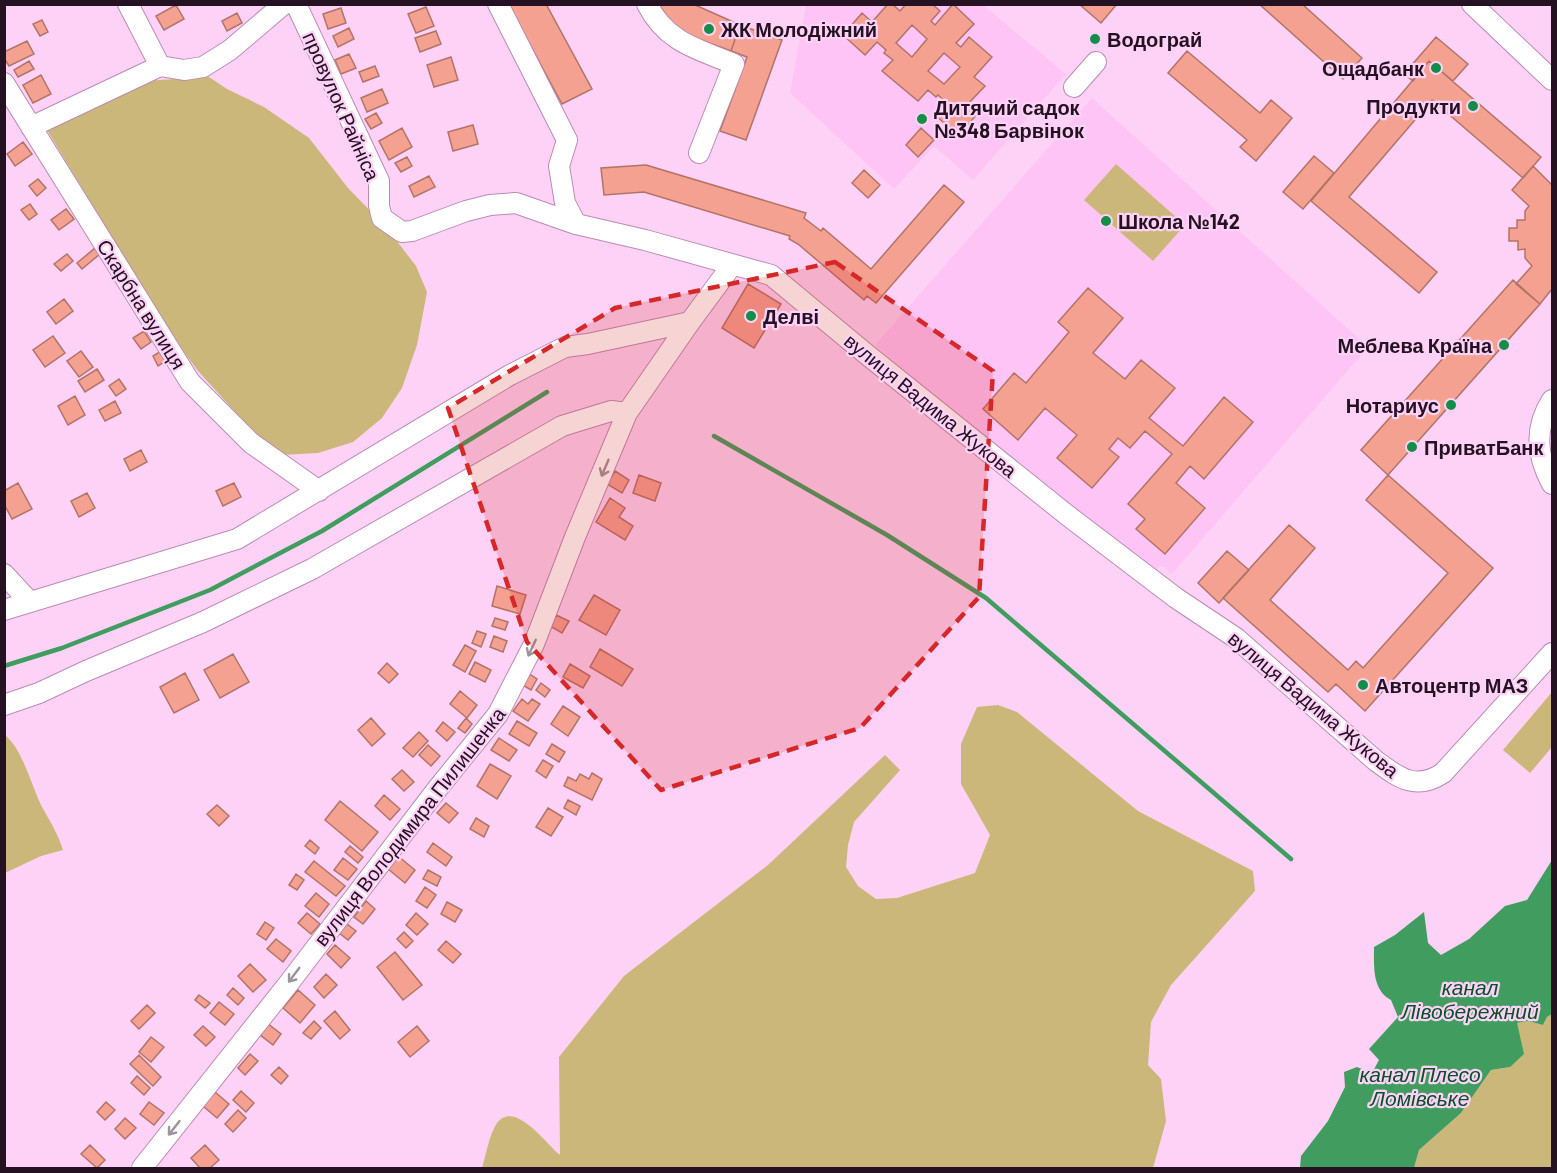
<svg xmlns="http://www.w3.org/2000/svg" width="1557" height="1173" viewBox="0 0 1557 1173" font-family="Barlow,sans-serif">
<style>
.built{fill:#ffc4f6}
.green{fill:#ccb77a}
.water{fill:#409d5f}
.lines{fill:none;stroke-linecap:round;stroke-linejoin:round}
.stream{stroke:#409d5f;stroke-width:4.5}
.building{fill:#f5a191;stroke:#b27366;stroke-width:1.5;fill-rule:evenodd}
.minor-casing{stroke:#bd8bb5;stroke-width:22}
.minor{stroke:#fff;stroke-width:20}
.oneway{stroke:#9c949b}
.marked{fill:#d62828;fill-opacity:0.2;stroke:#d62828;stroke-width:4.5;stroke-dasharray:12 8;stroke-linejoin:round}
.poi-dot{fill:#138d48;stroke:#fdd2f6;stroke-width:2}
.labels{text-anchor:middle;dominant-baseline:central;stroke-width:4.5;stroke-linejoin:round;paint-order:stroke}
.poi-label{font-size:20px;font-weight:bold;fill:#241121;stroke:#fdd2f6;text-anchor:start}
.street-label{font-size:20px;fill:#241121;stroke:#fdd2f6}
.water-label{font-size:21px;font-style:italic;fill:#095027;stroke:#fdd2f6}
</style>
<rect width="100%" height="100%" fill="#fdd2f6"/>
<path class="built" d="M806,5H983L1066,74L973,180L934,146L894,189L790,93Z
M1092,98L1368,347L1172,574L1162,566L1153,571L941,402L875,345Z"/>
<path class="green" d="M200,71L227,89L264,107L309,138L348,188L386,227L416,266L427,292L417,345L402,388L382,418L353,442L318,453L281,455L247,425L199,372L186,355L136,278L47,130L143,81L175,79Z
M1116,164L1185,225L1153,261L1084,200Z
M1552,692V747L1530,773L1503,750Z
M998,705L1017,712L1138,811L1253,871L1255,891L1171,985L1151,1022L1148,1065L1161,1079L1166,1121L1153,1168H482C486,1155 489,1135 497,1123C515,1099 547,1145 560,1155L559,1057L624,976L768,865L885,755L900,770L854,822L848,845L846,867L858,886L876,899L897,898L975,873L990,835L961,784V744L977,707Z
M5,735C23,750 31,785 42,807C50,821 58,834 63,850L41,856L5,873Z
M1552,1014V1168H1414L1419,1150L1461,1113L1491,1070L1510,1067L1516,1023L1528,1021L1543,1025L1547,1017Z"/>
<path class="water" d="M1552,860V1014L1547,1017L1543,1025L1528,1021L1517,1023L1524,1054L1510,1067L1491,1070L1461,1113L1419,1150L1414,1168H1300L1301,1156L1328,1121L1345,1087L1344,1072L1357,1067L1372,1073L1379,1060L1369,1049L1398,1017L1391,1000C1372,990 1374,966 1374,947L1395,935L1424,912L1428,943L1441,955L1469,939L1505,906L1527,900Z"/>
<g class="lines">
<path class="stream" d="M714,436L887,535L986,598L1291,859
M4,666L62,648L210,590L322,531L547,392"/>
</g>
<path class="building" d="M508,4H546L592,89L562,104Z
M658,4H693L740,25L731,51L685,34L671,22Z
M888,4H892L900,11L906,4H932L940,11L931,21L935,25L953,4L974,24L956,43L961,47L969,37L992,57L974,77L985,86L966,106L977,114L959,136L936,116L947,103L938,95L936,97L928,90L918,101L882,71L893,60L884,53L886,50L877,42L865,55L843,35L862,13L872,22ZM912,25L927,39L912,57L896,43ZM944,53L960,67L944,84L928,71Z
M1079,4H1117L1101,23Z
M1259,4H1302L1362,58L1343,79Z
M176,5L184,19L164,30L156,16Z
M426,7L434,26L416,33L408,14Z
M341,8L346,23L328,29L323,14Z
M237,13L242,23L227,31L222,21Z
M42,20L48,32L40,36L33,24Z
M740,25L782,40L746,140L720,131L747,57L731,51Z
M349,28L354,39L338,47L333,36Z
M436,31L441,44L420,52L415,38Z
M1436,37L1468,64L1453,81L1429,61L1413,81L1404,74Z
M27,41L34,54L9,66L4,58V52Z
M1187,51L1260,113L1271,100L1292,118L1256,161L1240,147L1247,140L1168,73Z
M349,54L356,68L341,74L335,60Z
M451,57L458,80L434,87L427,65Z
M29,61L34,69L18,77L14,70Z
M1429,61L1541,157L1523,178L1432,100L1349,197L1437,272L1419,293L1311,201Z
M375,66L379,76L363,82L359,72Z
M41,75L51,94L33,103L23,85Z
M382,89L388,103L367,112L361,98Z
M376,113L382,123L371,129L365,119Z
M473,125L478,144L453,151L448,132Z
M402,128L412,147L389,160L379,141Z
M921,128L934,140L918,157L906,145Z
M23,142L32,154L15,166L7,154Z
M1314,156L1334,173L1303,209L1283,192Z
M407,157L412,166L401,172L395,163Z
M646,165L806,213L804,218L821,231L823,228L871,269L944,185L964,202L876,303L867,296L864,300L798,244L789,239L790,236L644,192L604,195L601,168Z
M1533,166L1552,185V289L1540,304L1516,284L1532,266L1525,258V249L1518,250V241H1509V228H1517V220H1525V211L1529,206L1512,190Z
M864,170L880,185L868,198L852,183Z
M429,176L435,187L414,197L409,186Z
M38,179L46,188L37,196L29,186Z
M30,204L37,214L29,220L21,210Z
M66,209L74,219L59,230L51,220Z
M95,248L100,254L82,269L77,263Z
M67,254L73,261L61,271L54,264Z
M1513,280L1540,304L1388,475L1361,450Z
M748,284L781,304L754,348L722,328Z
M1088,288L1123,318L1093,353L1125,379L1141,360L1175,388L1149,418L1183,446L1224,397L1253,422L1204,479L1190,466L1176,483L1205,508L1165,554L1136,529L1145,519L1128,504L1172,454L1145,431L1130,448L1118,438L1109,449L1119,457L1092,488L1057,458L1077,435L1045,408L1018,440L983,409L1014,373L1026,383L1069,332L1058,322Z
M64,299L73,311L56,324L47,312Z
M144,331L151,342L141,349L133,338Z
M53,336L65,353L45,367L33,350Z
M81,351L93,367L79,377L67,361Z
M161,351L166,361L158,366L153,356Z
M97,369L104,380L85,392L78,381Z
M119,379L126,389L116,396L109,386Z
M75,396L85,415L68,425L58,406Z
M115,401L121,413L105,421L99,410Z
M141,450L147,462L130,471L124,459Z
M615,471L629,480L622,493L607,484Z
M639,475L661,483L655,501L633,493Z
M1388,475L1493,568L1365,711L1336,684L1328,692L1223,598L1289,525L1315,548L1270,600L1348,670L1356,661L1363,668L1448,573L1366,500Z
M18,483L32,509L12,519L4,504V491Z
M234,483L241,497L223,506L216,491Z
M87,493L95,508L79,517L71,501Z
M610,498L625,508L619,517L633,526L625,540L596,522Z
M1227,551L1249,570L1219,603L1198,583Z
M497,586L526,595L520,614L492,606Z
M594,595L620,610L606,635L579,620Z
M556,615L569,621L562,633L550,626Z
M495,618L508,622L505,630L492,626Z
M477,631L486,634L481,647L472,643Z
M494,636L507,641L503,652L490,647Z
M465,645L476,651L465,672L453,665Z
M600,649L633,669L622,686L590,667Z
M233,654L249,682L220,698L204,670Z
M475,662L491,670L485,682L469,674Z
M387,663L398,674L389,683L378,673Z
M570,664L590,676L583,688L563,677Z
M185,673L199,700L174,713L160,687Z
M528,673L537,679L531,690L521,684Z
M541,683L550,690L545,697L536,690Z
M460,691L477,705L467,718L450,704Z
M522,699L528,704L532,699L540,704L528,721L513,711Z
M563,706L580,717L568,736L551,724Z
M371,718L385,734L372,746L358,730Z
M466,718L472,724L465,733L458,728Z
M517,721L537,733L529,746L509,734Z
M443,722L455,732L447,741L436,731Z
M419,732L428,741L413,757L403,748Z
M499,738L517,750L509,761L491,750Z
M552,744L565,752L559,762L546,754Z
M428,745L440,756L431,766L419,755Z
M543,760L553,766L546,778L536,771Z
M490,764L511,776L497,799L477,786Z
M402,770L414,782L404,791L392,779Z
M592,773L602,779L592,800L564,786L568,777L576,781L580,774L589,779Z
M384,795L400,809L390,820L375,806Z
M568,800L580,806L576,815L564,808Z
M340,801L378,832L362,851L325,820Z
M446,803L458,813L449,823L437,813Z
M217,805L229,816L219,826L207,814Z
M548,808L563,817L551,836L536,827Z
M476,818L489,826L484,837L470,829Z
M310,840L319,848L315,854L305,846Z
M433,843L452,857L446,866L427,852Z
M350,846L363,857L358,863L345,852Z
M398,856L415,870L405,883L388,869Z
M343,858L357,869L348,880L334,870Z
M314,861L345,886L336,896L305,872Z
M428,870L441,877L437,886L423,879Z
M296,874L304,880L297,890L289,885Z
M425,887L436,895L427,908L416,901Z
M316,893L329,904L319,917L305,906Z
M366,901L375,909L363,924L354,917Z
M447,902L462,910L455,922L441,914Z
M307,913L320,924L311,934L298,923Z
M416,913L428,924L417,935L406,925Z
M265,922L274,928L266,940L257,934Z
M347,924L356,931L348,940L339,933Z
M404,932L413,941L406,948L397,939Z
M276,939L291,951L283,962L267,949Z
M446,941L461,954L453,963L438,950Z
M335,945L350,958L341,968L327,954Z
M395,952L422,985L403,1000L377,967Z
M250,964L266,980L253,992L238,976Z
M326,974L337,985L324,998L314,987Z
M233,988L244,998L238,1005L227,995Z
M298,990L315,1005L300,1023L283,1008Z
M199,995L210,1003L205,1008L195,1000Z
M219,1002L234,1014L225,1025L210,1013Z
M147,1005L155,1013L139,1029L131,1021Z
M335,1011L350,1030L340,1039L324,1021Z
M314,1021L321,1028L311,1039L303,1033Z
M267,1023L281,1034L273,1045L259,1034Z
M203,1026L215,1037L206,1046L194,1035Z
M417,1026L429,1041L410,1057L398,1042Z
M151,1037L164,1047L151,1062L139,1052Z
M250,1054L258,1061L245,1075L238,1068Z
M139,1055L161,1077L153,1086L130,1064Z
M279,1067L288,1076L281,1084L271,1075Z
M137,1076L150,1088L144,1095L131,1083Z
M241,1091L254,1103L246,1112L233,1100Z
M215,1092L229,1104L217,1118L203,1106Z
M106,1102L115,1110L105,1120L97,1112Z
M149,1102L164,1113L154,1125L140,1114Z
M238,1110L246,1118L233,1132L225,1124Z
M125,1118L136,1128L125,1139L115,1129Z
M90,1145L105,1160L97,1168L81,1154Z
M205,1145L219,1160L210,1168H200L191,1158Z"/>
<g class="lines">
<defs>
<path id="minor" d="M128,4L160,66
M296,4L379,181V206L382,218L402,232L412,231L466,211L490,205L516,203L576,224
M498,4L567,140L559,166L565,203L576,224L645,240L771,275L865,353L1067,515L1176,598L1236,638L1376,761C1399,778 1416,791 1443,773L1552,653
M647,4C666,42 697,49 734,64L699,153
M1472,4L1552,80
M4,83L190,382L251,443L319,491
M1074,87L1096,62
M31,127L160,66L184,70L203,67L230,50L284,4
M1552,400C1534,428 1536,455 1552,484
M4,574L30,602
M4,610L237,539L510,375L565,347L588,344L690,322
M4,705L39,693L86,671L203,622L312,569L562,426L611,411L627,413
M142,1168L289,983L438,788L498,714L534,644L575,537L627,413L690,322L732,265"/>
</defs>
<use href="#minor" class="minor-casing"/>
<use href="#minor" class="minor"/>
</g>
<defs><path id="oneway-shaft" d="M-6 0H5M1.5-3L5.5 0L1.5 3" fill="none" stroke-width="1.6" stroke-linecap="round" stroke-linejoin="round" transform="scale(1.5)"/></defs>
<g class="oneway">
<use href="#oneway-shaft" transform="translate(605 468) rotate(113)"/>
<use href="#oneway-shaft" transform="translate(532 648) rotate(115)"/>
<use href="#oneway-shaft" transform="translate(294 975) rotate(127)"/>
<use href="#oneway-shaft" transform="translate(174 1128) rotate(128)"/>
</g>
<path class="marked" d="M835,262L993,371L979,597L860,728L661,790L527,642L448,408L615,308Z"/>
<g class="poi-dot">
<circle cx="709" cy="29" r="6"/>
<circle cx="1095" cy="39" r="6"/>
<circle cx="1436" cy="68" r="6"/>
<circle cx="1473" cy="106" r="6"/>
<circle cx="922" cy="119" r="6"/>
<circle cx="1106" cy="221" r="6"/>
<circle cx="751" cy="316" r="6"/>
<circle cx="1504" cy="345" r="6"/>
<circle cx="1451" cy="405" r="6"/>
<circle cx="1412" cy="447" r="6"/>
<circle cx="1363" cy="685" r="6"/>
</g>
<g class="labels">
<g class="poi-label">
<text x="721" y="29">ЖК Молодіжний</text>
<text x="1107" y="39">Водограй</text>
<text x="1424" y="68" text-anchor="end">Ощадбанк</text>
<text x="1461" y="106" text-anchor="end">Продукти</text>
<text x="934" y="107">Дитячий садок<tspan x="934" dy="23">№348 Барвінок</tspan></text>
<text x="1118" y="221">Школа №142</text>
<text x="763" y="316">Делві</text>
<text x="1492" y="345" text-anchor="end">Меблева Країна</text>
<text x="1439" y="405" text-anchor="end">Нотариус</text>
<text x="1424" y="447">ПриватБанк</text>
<text x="1375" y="685">Автоцентр МАЗ</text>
</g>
<g class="street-label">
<text transform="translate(342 106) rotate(66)">провулок Райніса</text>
<text transform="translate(142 304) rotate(58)">Скарбна вулиця</text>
<text transform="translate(931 405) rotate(39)">вулиця Вадима Жукова</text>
<text transform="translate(1314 704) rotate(40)">вулиця Вадима Жукова</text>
<text transform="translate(409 826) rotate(-52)">вулиця Володимира Пилишенка</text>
</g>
<g class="water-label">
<text x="1470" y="986">канал<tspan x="1470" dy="24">Лівобережний</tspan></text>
<text x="1420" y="1073">канал Плесо<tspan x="1420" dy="24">Ломівське</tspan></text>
</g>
</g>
<rect width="1557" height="1173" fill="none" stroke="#241121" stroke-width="12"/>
</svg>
